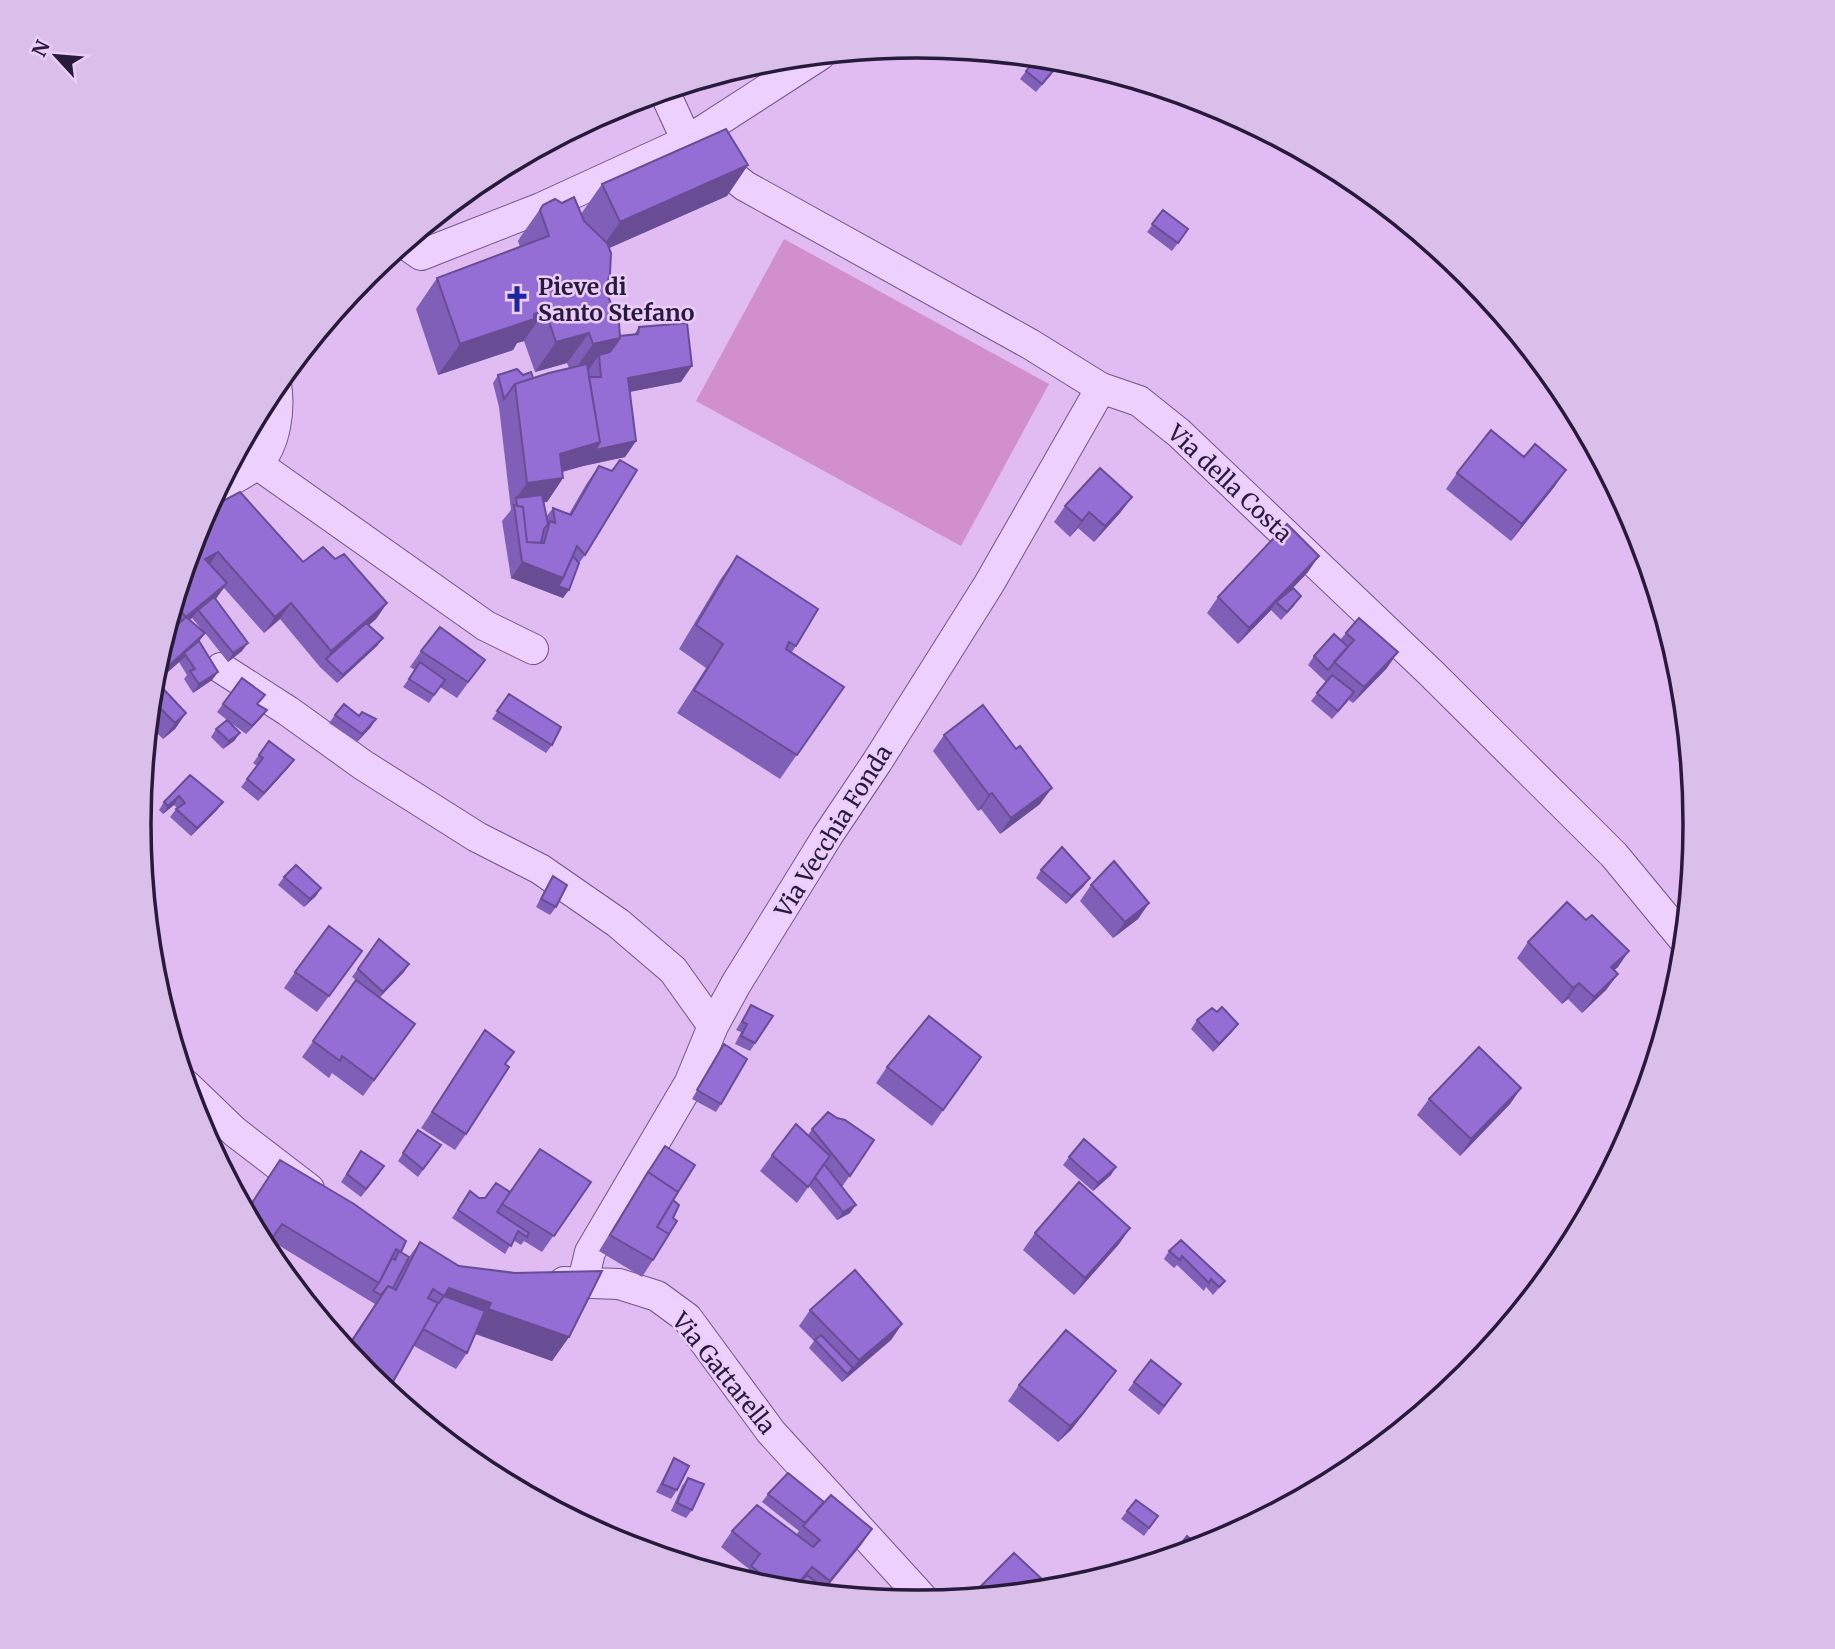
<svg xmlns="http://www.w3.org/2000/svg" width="1835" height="1649" viewBox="0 0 1835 1649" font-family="Merriweather,serif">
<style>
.green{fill:#d28fcd}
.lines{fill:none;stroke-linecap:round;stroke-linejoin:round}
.street-casing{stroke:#6f548c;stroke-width:32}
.street{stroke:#edd0fd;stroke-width:30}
.wall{fill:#7f5fb7;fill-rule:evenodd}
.shaded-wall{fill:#684d95}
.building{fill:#946ed5;stroke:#684d95;stroke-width:2}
.labels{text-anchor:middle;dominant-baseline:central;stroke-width:5;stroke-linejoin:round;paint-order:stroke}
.poi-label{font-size:23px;font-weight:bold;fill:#281a3a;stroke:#eacdf9;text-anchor:start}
.street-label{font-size:23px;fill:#281a3a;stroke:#eacdf9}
.rim{fill:none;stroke:#281a3a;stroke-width:3.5}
</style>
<rect width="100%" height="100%" fill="#e0bcf3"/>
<path class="green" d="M784,239L1049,384L961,546L696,401Z"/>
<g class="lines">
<defs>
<path id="street" d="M664,91L687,141L745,186L1030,344L1101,388L1139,401L1179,433L1431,673L1614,855L1685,941
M404,243L421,255L541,208L687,141L820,55
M257,464L486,626L533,649
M218,488C230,480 246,473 257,464C276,445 280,409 276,384
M221,668L288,711L363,765L477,837L540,869L618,923L673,970L713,1026
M186,1085L235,1132L309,1189
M583,1281L590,1252L690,1082L713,1026L736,984L828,835L877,762L989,584L1101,388
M564,1282L619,1284L657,1296L687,1318L771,1432L927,1603"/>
</defs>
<use href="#street" class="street-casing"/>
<use href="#street" class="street"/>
</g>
<path class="wall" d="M1026,71L1053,72L1036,92L1020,79Z
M748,165L727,196L609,248L605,289L620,336L634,335L639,327L681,382L630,392L636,441L625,457L583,466L562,472L563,478L547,502H543L546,517L553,508L569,514L587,483L599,466L585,555L579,563L563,598L511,578L502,521L511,510L499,407L493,383L498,375H523L533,378L569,368L567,363L535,372L524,341L517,343L513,350L438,375L416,309L437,278L520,247L518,241L521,236L543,205L581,214L602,184Z
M1163,210L1188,229L1172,251L1147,232Z
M1457,473L1555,486L1511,541L1446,489Z
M1132,497L1120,513L1094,542L1078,528L1070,537L1054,522L1065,506Z
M198,526L303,562L335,559L387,603L376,619L369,625L383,638L377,646L337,683L320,667L280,619L264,633L224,588L215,599L242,651L228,662L205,633L199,641L218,672L212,680L193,693L184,679L187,675L179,662L157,682L186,713L175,729L163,739L148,724L154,672L172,630L168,625ZM192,618L203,631L190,620Z
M737,556L796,646L792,652L844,687L780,779L677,713L706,668L679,649L720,580Z
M1308,572L1293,588L1295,605L1281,620L1271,610L1238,644L1207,613L1218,597Z
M1346,633L1387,668L1353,703L1349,700L1332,719L1311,701L1326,682L1308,665L1314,656L1340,640Z
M421,651L473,676L457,698L440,687L429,703L403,687L415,670L410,667Z
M242,678L258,704L267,710L261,718L246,734L227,720L240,733L234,741L223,749L211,737L216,729L227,720L217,712Z
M509,694L552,745L546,753L492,719Z
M335,715L371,727L357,742L329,723Z
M944,735L1040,804L1000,834L981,809L978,811L933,751Z
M269,741L288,768L258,801L241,787L257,766L253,763Z
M190,775L223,802L217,810L191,836L170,817L177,808L174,805L163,814L159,810L164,802Z
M1041,870L1084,886L1066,904L1036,878Z
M553,876L556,907L550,915L536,907L548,884Z
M284,877L321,888L316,896L304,907L278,885Z
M1091,885L1149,903L1138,919L1113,938L1080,901Z
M379,939L404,972L380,997L415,1024L363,1096L332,1073L329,1078L302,1057L356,980L352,977Z
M1528,942L1618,967L1614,970L1618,974L1606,990L1582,1013L1568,999L1562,1004L1517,958Z
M351,967L317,1012L284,988L295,972Z
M751,1005L773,1016L750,1051L735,1044L741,1032L736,1030Z
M1217,1012L1238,1024L1232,1032L1213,1052L1191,1029L1197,1020Z
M485,1030L505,1064L466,1134L455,1150L421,1128Z
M724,1044L721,1104L716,1112L692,1099Z
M981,1057L932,1126L876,1083L887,1067Z
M1521,1088L1510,1104L1460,1156L1417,1115L1429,1099Z
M837,1118L874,1140L842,1187L850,1213L837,1220L809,1186L797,1203L760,1171L772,1155L808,1135L812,1129Z
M418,1130L441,1145L418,1177L398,1161Z
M665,1146L678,1192L673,1200V1218L653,1260L642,1277L599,1251L637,1189Z
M361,1151L379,1174L361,1197L341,1182Z
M1069,1157L1111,1175L1093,1191L1063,1165Z
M591,1182L542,1252L524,1241L521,1245L513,1240L505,1254L452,1218L470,1191L479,1198H485L510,1192Z
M354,1204L401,1252L409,1257L420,1242L569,1337L552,1361L475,1334L467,1353L456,1369L414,1346L366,1375L345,1349L375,1304L270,1240L245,1211Z
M1130,1228L1119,1244L1074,1295L1023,1250L1035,1233Z
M1181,1240L1225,1281L1213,1295L1206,1287L1204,1291L1177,1265L1174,1268L1164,1259L1169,1251Z
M810,1310L902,1324L891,1340L842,1382L809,1348L814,1341L799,1326Z
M1134,1382L1181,1384L1159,1415L1128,1390Z
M1019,1385L1105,1387L1071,1430L1058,1442L1008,1401Z
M674,1458L677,1490L671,1499L656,1492L669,1467Z
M688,1478L692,1510L686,1518L671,1511L682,1486Z
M768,1494L824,1502L872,1529L861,1545L821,1594L765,1588L741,1581L749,1569L721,1547L732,1531L796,1535L799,1531L762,1502Z
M1127,1511L1158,1516L1144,1536L1121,1519Z
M977,1590L1036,1592L971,1598Z"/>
<path class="shaded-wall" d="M748,165L727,196L598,253L620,222Z
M545,310L524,341L517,343L513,350L438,375L460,344L534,314Z
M589,333L567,363L535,372L556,342Z
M620,338L600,367L599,355L588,371L571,375L593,344Z
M692,366L681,382L617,394L628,378Z
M636,441L625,457L583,466L544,477L560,454L600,442Z
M1566,470L1555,486L1511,541L1522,524Z
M563,478L547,502L517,506L516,498L527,483Z
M1132,497L1120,513L1094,542L1105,526Z
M1089,512L1078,528L1070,537L1082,521Z
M218,552L207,568L205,559Z
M1319,556L1308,572L1278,603L1276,602L1271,610L1238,644L1249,628Z
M522,562L563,578L569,590L563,598L511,578Z
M227,583L216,599L198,610L192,618L174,633L186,617Z
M291,603L280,619L264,633L275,617Z
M387,603L376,619L328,661L326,659L331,651Z
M205,633L194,649L152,686L153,680Z
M383,638L377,646L337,683L343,675Z
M248,643L242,651L228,662L233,653Z
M1398,652L1387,668L1353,703L1364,687Z
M218,672L212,680L193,693L199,684Z
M267,710L261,718L246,734L252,726Z
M186,713L175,729L163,739L175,723Z
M376,719L371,727L357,742L362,734Z
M240,733L234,741L223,749L229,741Z
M294,760L288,768L258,801L264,793Z
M1052,788L1040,804L1000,834L1011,818Z
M992,793L981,809L978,811L989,795Z
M179,796L174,805L163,814L168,806Z
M223,802L217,810L191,836L197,828Z
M1090,878L1084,886L1066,904L1071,896Z
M321,888L316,896L304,907L310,899Z
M1149,903L1138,919L1113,938L1125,922Z
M1629,951L1618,967L1600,983L1611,967Z
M409,964L404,972L377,1000L383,992Z
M1618,974L1606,990L1582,1013L1594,997Z
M1579,983L1568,999L1562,1004L1573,988Z
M1238,1024L1232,1032L1213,1052L1219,1044Z
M1521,1088L1510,1104L1460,1156L1471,1139Z
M1116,1167L1111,1175L1093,1191L1098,1183Z
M856,1205L850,1213L837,1220L843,1212Z
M1130,1228L1119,1244L1074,1295L1085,1278Z
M449,1288L491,1303L474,1327L433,1312Z
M488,1309L569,1337L552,1361L471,1332Z
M902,1324L891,1340L842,1382L859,1360Z
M1116,1371L1071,1430L1058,1442L1070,1426Z
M872,1529L861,1545L821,1594H820Z"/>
<path class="building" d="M1038,57L1052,59L1059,64L1042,84L1026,71Z
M726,129L748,165L620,222L602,184Z
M574,197L584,221L607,243L611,253L610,274L605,289L619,323L620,338L593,344L589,333L556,342L545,310L534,314V319L460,344L437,278L549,236L540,210L543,205L555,199L562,203Z
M1163,210L1188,229L1178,243L1152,224Z
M687,323L692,366L628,378L636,441L595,450L600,442L589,377H601L599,355L610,352L620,338V336L638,334L639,327Z
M587,364L600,442L560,454L563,478L527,483L515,384L549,373Z
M517,369L523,375L531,372L533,378L515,384L504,399L498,375Z
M1491,430L1524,457L1535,444L1566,470L1522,524L1457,473Z
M620,460L637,470L585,555L577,546L563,578L522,562L514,505L523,507L527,542L544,543L550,521L555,523L553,508L571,515L599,466L612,471Z
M1100,468L1132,497L1105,526L1089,512L1082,521L1065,506Z
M240,492L303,562L323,547L335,559L344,554L387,603L331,651L291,603L275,617L218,552L205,559L227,583L186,617L205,633L154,679L186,713L175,723L151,699L154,672L164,637L186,617L174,604L198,526L206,510Z
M542,495L548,524L544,529L541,543L527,542L523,507L517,506L516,498Z
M1287,524L1319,556L1249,628L1218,597Z
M573,556L579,563L569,590L558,586L563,578Z
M737,556L818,609L796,646L789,642L786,649L844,687L797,755L694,690L723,644L696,625Z
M1293,588L1301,596L1287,612L1276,602Z
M214,597L248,643L233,653L198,610Z
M1359,618L1398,652L1364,687L1334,662L1354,640L1346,633Z
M366,623L383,638L343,675L326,659Z
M440,627L485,660L468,682L421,651Z
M1334,634L1348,647L1328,670L1314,656Z
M199,641L218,672L199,684L190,671L195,669L184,653Z
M420,662L445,680L434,695L409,679Z
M1332,675L1354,692L1338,711L1317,693Z
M242,678L265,695L257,704L267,710L252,726L223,704Z
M509,694L561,727L552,745L497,711Z
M344,704L359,716L362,712L376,719L362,734L335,715Z
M983,705L1016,749L1020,746L1052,788L1011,818L992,793L989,795L944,735Z
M227,720L240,733L229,741L216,729Z
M269,741L294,760L264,793L247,779L263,758L259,755Z
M190,775L223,802L197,828L176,809L185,803L179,796L168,806L164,802Z
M1062,847L1090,878L1071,896L1041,870Z
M1114,861L1149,903L1125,922L1091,885Z
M296,865L321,888L310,899L284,877Z
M553,876L567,885L556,907L541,899Z
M1567,902L1586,920L1592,915L1629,951L1611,967L1618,974L1594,997L1579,983L1573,988L1528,942Z
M329,926L362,951L329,996L295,972Z
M379,939L409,964L383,992L358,969Z
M356,980L415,1024L374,1080L342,1056L340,1061L313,1041Z
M751,1005L773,1016L755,1043L741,1036L747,1024L742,1022Z
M1222,1007L1238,1024L1219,1044L1197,1020L1212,1008L1217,1012Z
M929,1016L981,1057L943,1110L887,1067Z
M485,1030L514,1052L505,1064L509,1067L466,1134L432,1112Z
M724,1044L747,1059L721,1104L697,1090Z
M1479,1047L1521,1088L1471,1139L1429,1099Z
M828,1112L837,1118L845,1120L874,1140L850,1176L812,1129Z
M796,1124L830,1156L808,1187L772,1155Z
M418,1130L441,1145L423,1169L403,1153Z
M1084,1139L1116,1167L1098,1183L1069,1157Z
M665,1146L695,1165L678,1192L648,1172L643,1180Z
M540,1149L591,1182L554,1236L502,1204Z
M361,1151L384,1166L366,1189L347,1174Z
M280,1160L354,1204L406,1241L401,1252L396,1249L379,1283L282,1224L265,1248L246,1212Z
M824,1164L856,1205L843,1212L815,1177Z
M648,1172L678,1192L657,1227L669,1234L653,1260L610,1235Z
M1079,1182L1130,1228L1085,1278L1035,1233Z
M496,1183L510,1192L497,1212L529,1233L527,1237L518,1231L511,1246L458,1210L470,1191L479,1198H485Z
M673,1200L679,1205L673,1218L677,1221L669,1234L657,1227Z
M1181,1240L1225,1281L1219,1287L1211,1279L1209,1283L1182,1256L1180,1260L1169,1251Z
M420,1242L459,1266L515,1273L602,1271L569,1337L488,1309L491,1303L449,1288L444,1296L433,1289L428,1298L438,1303L387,1392L366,1375L346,1350L388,1286L396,1290Z
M399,1251L409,1257L393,1288L388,1286L381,1295L373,1291L379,1283L392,1258L395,1260Z
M855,1270L902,1324L859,1360L810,1310Z
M444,1296L485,1311L467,1353L423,1329L438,1303H439Z
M1066,1330L1116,1371L1082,1414L1070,1426L1019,1385Z
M821,1335L853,1368L847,1374L815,1340Z
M1151,1360L1181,1384L1164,1406L1134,1382Z
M674,1458L689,1466L677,1490L662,1484Z
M788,1473L824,1502L805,1523L768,1494Z
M688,1478L704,1484L692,1510L677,1503Z
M831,1495L872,1529L830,1581L812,1567L792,1591L782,1590L751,1566L760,1554L732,1531L757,1505L813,1547L820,1540L803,1526Z
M1136,1500L1158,1516L1149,1528L1127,1511Z
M1187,1536L1202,1548L1170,1558Z
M1014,1553L1044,1581L1032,1592L984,1597L977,1590Z
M807,1575L825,1589L820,1594L793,1591Z"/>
<defs>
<symbol id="church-bare" viewBox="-9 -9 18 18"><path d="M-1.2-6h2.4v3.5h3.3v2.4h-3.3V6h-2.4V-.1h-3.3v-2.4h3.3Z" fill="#1d25a2" stroke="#eacdf9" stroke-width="2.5" paint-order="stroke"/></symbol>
</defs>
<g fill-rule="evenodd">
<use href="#church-bare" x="498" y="280" width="38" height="38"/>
</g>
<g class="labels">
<g class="poi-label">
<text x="538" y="286">Pieve di<tspan x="538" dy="26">Santo Stefano</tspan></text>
</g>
<g class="street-label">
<text transform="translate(1230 483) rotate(43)">Via della Costa</text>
<text transform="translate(833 831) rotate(-58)">Via Vecchia Fonda</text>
<text transform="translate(724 1373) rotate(51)">Via Gattarella</text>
</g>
</g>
<path d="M0 0H1835V1649H0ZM151 824a766 766 0 1 1 1532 0a766 766 0 1 1-1532 0Z" fill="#dabfea" fill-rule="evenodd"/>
<path class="rim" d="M151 824a766 766 0 1 1 1532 0a766 766 0 1 1-1532 0Z"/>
<g transform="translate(56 56) rotate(296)" stroke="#eacdf9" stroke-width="5" paint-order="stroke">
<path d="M0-5L12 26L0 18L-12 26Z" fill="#281a3a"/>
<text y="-10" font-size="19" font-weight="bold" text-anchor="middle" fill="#281a3a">N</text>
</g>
</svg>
